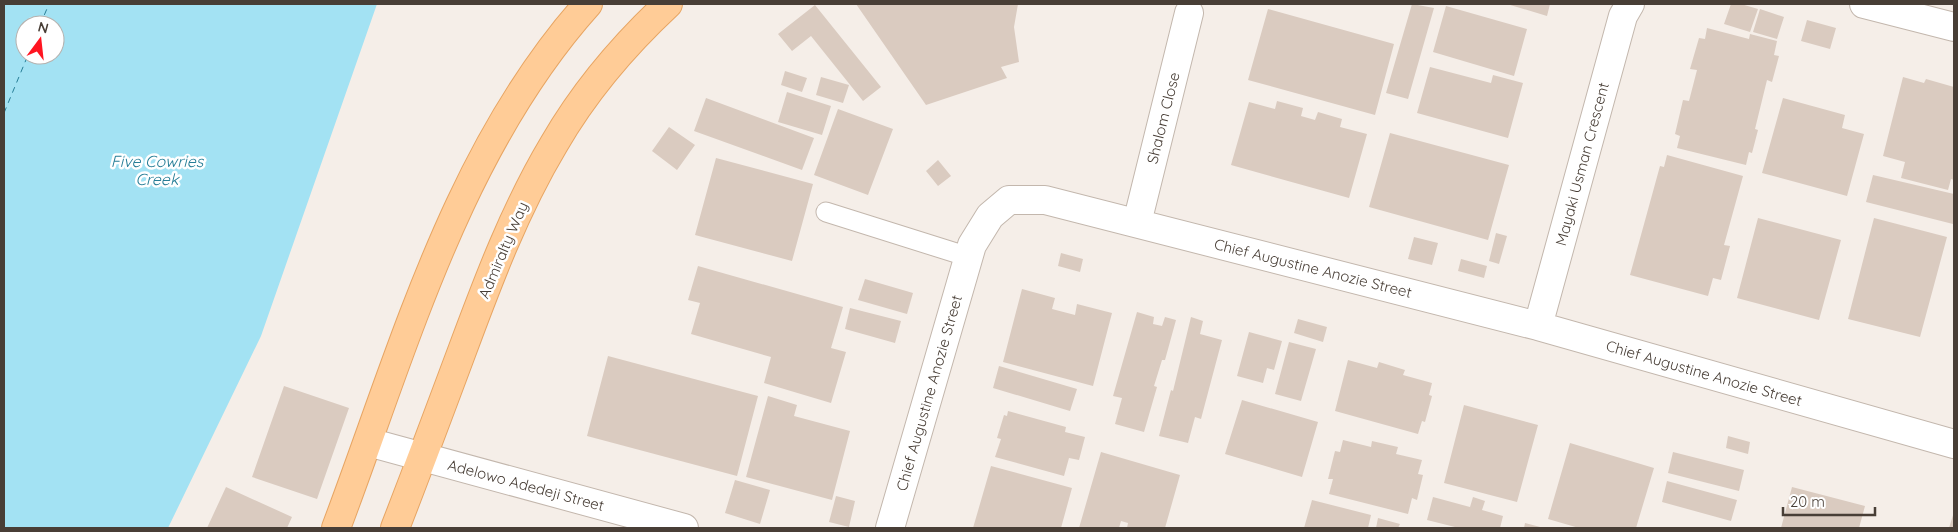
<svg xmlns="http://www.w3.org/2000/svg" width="1958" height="532" viewBox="0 0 1958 532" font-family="Quicksand,sans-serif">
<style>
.water{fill:#a3e2f3;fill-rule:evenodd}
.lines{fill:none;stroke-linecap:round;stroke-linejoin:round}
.ferry{stroke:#277e97;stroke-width:1;stroke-dasharray:6 5;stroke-linecap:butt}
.building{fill:#dacbc0}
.service-casing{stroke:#c3b7ad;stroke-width:21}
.minor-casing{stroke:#c3b7ad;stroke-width:30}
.primary-casing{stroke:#e7a563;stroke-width:30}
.service{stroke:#fff;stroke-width:19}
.minor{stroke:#fff;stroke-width:28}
.primary{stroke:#ffcc97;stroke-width:28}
.labels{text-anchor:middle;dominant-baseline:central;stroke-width:5;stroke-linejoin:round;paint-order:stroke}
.street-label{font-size:15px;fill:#483e36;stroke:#fff}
.water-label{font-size:16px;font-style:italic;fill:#277e97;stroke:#fff}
</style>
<rect width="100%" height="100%" fill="#f5eee8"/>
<path class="water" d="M4,4H377L261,336L168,528H4ZM25,25H55V55H25Z"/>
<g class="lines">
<path class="ferry" d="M40,25L49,4
M4,113L28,55"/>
</g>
<path class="building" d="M856,4H1018L1014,27L1019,62L1001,67L1007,78L926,105Z
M1412,4L1434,8L1408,99L1386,93Z
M1507,4H1550L1547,16Z
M1731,4H1741L1758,9L1750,32L1724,24Z
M815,5L881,87L863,101L811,36L792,51L778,34Z
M1446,6L1527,29L1514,76L1433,52Z
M1268,9L1394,44L1375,115L1248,80Z
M1760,9L1784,17L1777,39L1753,32Z
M1807,20L1836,28L1830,49L1801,41Z
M1707,28L1749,39L1750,34L1777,41L1774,55L1779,56L1772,82L1767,80L1755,129L1758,130L1752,153L1749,152L1746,165L1677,148L1680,136L1675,134L1683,100L1689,101L1697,70L1690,69L1699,38L1705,39Z
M1430,67L1491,83L1493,75L1523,83L1508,138L1417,113Z
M785,71L807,78L802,92L781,85Z
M821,77L849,85L843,103L816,95Z
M1903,77L1924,83L1926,79L1954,87V180L1951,179L1948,190L1901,178L1905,162L1883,156Z
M787,92L831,106L822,135L778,122Z
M706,98L814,138L802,170L694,131Z
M1783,98L1845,115L1842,128L1864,134L1847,196L1762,173Z
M1277,101L1303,108L1301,116L1315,120L1318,112L1342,119L1340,127L1367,134L1349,198L1231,165L1249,102L1275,109Z
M838,109L893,129L868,195L814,175Z
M669,127L695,145L677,170L652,151Z
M1390,133L1509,165L1488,240L1369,207Z
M1667,155L1743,176L1724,245L1730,246L1721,280L1713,278L1708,296L1630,275L1660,166L1664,167Z
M716,158L813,184L792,261L695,235Z
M938,160L951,176L938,186L926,171Z
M1873,175L1954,194L1953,224L1866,202Z
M1758,218L1841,240L1819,320L1737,298Z
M1874,218L1947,237L1920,337L1848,319Z
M1496,233L1507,236L1499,264L1489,261Z
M1414,237L1438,243L1432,265L1408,259Z
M1061,253L1083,259L1080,272L1058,266Z
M1461,259L1487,266L1484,278L1458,271Z
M698,266L843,307L831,348L846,352L831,403L764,383L771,357L691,334L700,303L688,300Z
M865,279L913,293L907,314L858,300Z
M1022,289L1055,298L1052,309L1075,315L1077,304L1112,313L1093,386L1003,362Z
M850,308L901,321L895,343L845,329Z
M1137,312L1154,317L1153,324L1162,326L1165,317L1176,320L1165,360H1162L1154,386L1157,387L1144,432L1115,424L1122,398L1113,396Z
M1191,317L1203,321L1200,334L1222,340L1201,419L1195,417L1188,443L1159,436L1171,390L1173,391Z
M1298,319L1327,327L1323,342L1294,333Z
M1249,332L1282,341L1274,370L1267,368L1263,383L1237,376Z
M1289,342L1316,349L1301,401L1275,394Z
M608,356L758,396L737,476L587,436Z
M1348,360L1377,368L1379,362L1405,370L1403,375L1432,383L1429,395L1432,396L1425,422L1422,421L1418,434L1335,411Z
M999,366L1077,389L1070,411L993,388Z
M284,386L349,408L317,499L252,477Z
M768,396L797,405L794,416L850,431L832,500L746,477Z
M1242,400L1318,422L1302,477L1225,454Z
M1464,405L1538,425L1517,502L1444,483Z
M1008,411L1066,427L1065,432L1085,437L1079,460L1069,458L1064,476L995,457L1001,439L997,438L1004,415L1007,416Z
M1728,436L1750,442L1748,454L1726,448Z
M1343,440L1371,447L1372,441L1398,447L1396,454L1422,460L1418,474L1423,475L1417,500L1412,498L1408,514L1329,494L1333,479H1328L1335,451L1340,452Z
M1570,443L1654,468L1636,528H1579L1548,519Z
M1101,452L1180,475L1165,528H1127L1128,523L1121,521L1119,528H1079Z
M1673,452L1744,470L1739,491L1668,473Z
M991,466L1072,488L1061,528H973Z
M735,480L770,490L760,524L725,513Z
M1667,481L1737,500L1731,521L1662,502Z
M226,487L292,517L287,528H207Z
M1792,487L1865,506L1859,528H1781Z
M836,496L855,501L849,527L829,522Z
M1433,497L1470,507L1473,497L1485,501L1482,510L1503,516L1500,528H1459L1427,520Z
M1312,500L1371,515L1368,528H1304Z
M1954,512V528H1949Z
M1378,518L1400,524L1398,528H1376Z
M1525,523L1544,528H1524Z"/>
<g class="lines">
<defs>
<path id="service" d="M826,212L969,257"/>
<path id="minor" d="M1864,4L1954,27
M1137,223L1189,13
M1538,326L1623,16L1630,4
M368,442L684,528
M890,528L972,245L990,216L1009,200H1045L1538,326L1954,444"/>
<path id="primary" d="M336,528C404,348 457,150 588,4
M395,528C418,469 440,410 462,351C488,281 515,209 554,144C584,92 624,45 668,4"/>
</defs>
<use href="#service" class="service-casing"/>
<use href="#minor" class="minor-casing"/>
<use href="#primary" class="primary-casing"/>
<use href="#service" class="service"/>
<use href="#minor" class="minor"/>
<use href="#primary" class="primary"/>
</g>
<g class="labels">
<g class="street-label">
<text transform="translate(1163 118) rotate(-76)">Shalom Close</text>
<text transform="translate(1582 164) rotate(-75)">Mayaki Usman Crescent</text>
<text transform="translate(503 250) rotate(-67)">Admiralty Way</text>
<text transform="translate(1313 268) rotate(14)">Chief Augustine Anozie Street</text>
<text transform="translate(1704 373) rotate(16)">Chief Augustine Anozie Street</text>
<text transform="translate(929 393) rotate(-74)">Chief Augustine Anozie Street</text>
<text transform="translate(526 485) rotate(15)">Adelowo Adedeji Street</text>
</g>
<g class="water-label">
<text x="157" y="161">Five Cowries<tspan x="157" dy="18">Creek</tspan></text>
</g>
</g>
<rect width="1958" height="532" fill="none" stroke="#483e36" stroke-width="10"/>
<g transform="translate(40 40) rotate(15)"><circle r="24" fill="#ffffff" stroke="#b6b2af"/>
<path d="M0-4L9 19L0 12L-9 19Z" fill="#ff1521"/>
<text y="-8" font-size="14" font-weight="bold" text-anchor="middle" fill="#483e36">N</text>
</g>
<path d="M1783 507v8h92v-8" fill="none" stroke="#483e36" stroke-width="2.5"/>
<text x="1790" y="507" font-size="15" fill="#483e36" stroke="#ffffff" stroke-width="4" paint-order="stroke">20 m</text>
</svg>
